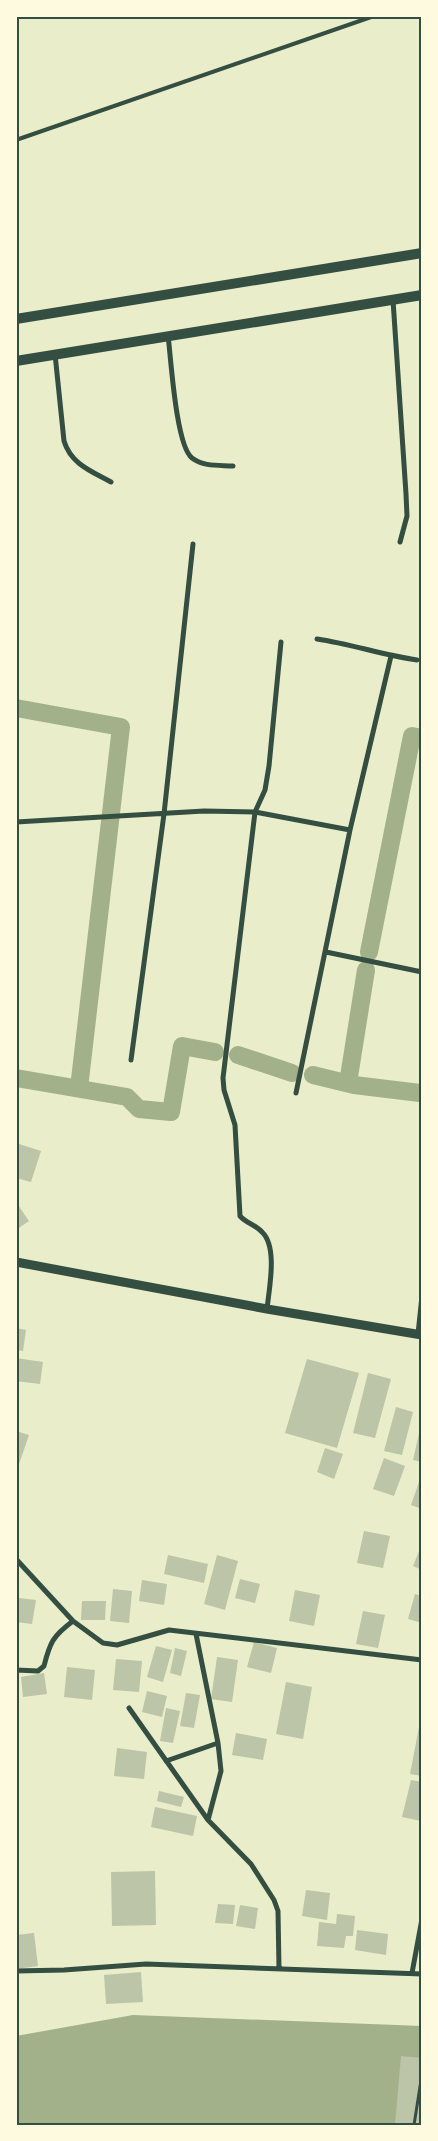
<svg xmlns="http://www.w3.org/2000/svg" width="438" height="2141" viewBox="0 0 438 2141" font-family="Lato,sans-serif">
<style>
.water{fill:#a3b18a}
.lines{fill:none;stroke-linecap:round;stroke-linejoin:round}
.canal{stroke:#a3b18a;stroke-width:18}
.building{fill:#bcc5a7}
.path{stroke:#344e41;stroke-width:3}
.service{stroke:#344e41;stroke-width:4}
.minor{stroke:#344e41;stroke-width:5}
.tertiary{stroke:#344e41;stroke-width:9}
.secondary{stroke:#344e41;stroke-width:10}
.neatline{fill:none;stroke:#344e41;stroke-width:2}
</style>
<rect width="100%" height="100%" fill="#e9edc9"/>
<path class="water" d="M133,2015L422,2026V2125H16V2036Z"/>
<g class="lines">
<path class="canal" d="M16,708L121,727L79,1088
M369,952L412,736L422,738
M238,1055L292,1073
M313,1075L354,1085L420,1093
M16,1078L127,1097L139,1109L171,1112L182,1046L215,1052
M348,1083L366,970"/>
</g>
<path class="building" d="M16,1143L41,1151L31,1182L16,1178Z
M16,1202L29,1221L16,1230Z
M16,1328L26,1330L23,1351L16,1350Z
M16,1358L43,1362L40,1384L16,1381Z
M307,1359L359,1373L337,1448L285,1433Z
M368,1373L391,1379L375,1438L353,1433Z
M396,1407L413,1412L402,1455L384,1451Z
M420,1429H422V1462L413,1460Z
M16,1431L29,1435L18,1467H16Z
M325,1448L343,1454L334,1479L317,1472Z
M384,1458L405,1466L394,1496L373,1489Z
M419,1482L422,1483V1509L411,1505Z
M364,1531L390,1536L383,1568L357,1563Z
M422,1544V1570L413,1566Z
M168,1555L208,1564L204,1583L164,1574Z
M217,1555L238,1561L225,1610L204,1604Z
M240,1579L260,1584L255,1603L235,1598Z
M142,1580L167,1584L164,1605L139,1601Z
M113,1589L132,1591L129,1623L110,1621Z
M295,1590L320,1595L314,1626L289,1621Z
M415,1594L422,1596V1623L408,1619Z
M19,1598L36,1600L32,1624L16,1622Z
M82,1601H106L105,1620H81Z
M363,1611L385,1615L378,1648L356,1644Z
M254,1642L277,1648L271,1673L247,1667Z
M156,1646L172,1650L163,1682L147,1677Z
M175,1648L187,1651L181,1676L170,1673Z
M217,1657L238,1660L232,1702L211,1699Z
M116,1659L142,1661L139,1692L113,1690Z
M67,1667L95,1670L92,1700L64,1697Z
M44,1673L47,1694L23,1697L21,1677Z
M286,1682L312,1687L303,1739L276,1734Z
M147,1691L167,1696L162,1717L142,1712Z
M186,1693L200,1695L194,1728L180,1726Z
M166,1708L180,1711L173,1743L160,1741Z
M419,1727H422V1776L410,1774Z
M236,1733L267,1739L263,1760L232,1755Z
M117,1748L147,1752L144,1779L114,1776Z
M411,1780L422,1782L421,1821L402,1817Z
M159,1791L184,1797L181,1807L157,1801Z
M155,1807L197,1816L193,1836L151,1827Z
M155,1871L156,1925L112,1926L111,1872Z
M306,1890L330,1893L327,1920L302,1916Z
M218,1904L235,1905L233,1924L215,1923Z
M240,1905L258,1908L255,1929L236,1926Z
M337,1914L355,1916L353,1936H346L344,1948L317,1946L319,1922L336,1924Z
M357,1930L388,1934L386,1955L355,1950Z
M34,1933L38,1966L16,1969V1935Z
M141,1972L143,2002L106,2004L104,1975Z
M401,2056L422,2058V2125H395Z"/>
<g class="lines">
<path class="path" d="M414,2125L422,2074"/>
<path class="service" d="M16,140L374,16"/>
<path class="minor" d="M393,300L406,494L407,516L400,542
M168,335C171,359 176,446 192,458C204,467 219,465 233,466
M55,354L64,441C71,464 91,471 111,482
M317,639C351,644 383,655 417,660
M16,822L204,811L255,812L350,830
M326,952L422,972
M131,1060L164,814L193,544
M296,1093L350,830L391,656
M267,1309C269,1289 278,1247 262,1232C256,1225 246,1223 240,1216L235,1125L224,1090L223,1078L255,812L265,790L269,766L281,642
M418,1334L422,1296
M16,1559L73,1621L103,1643L117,1645L169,1630L422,1660
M196,1634L218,1743L221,1771L208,1820
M16,1670L38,1671L44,1666C50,1642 53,1636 73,1621
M129,1708L208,1820L251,1864L274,1900L278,1911L279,1968
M166,1761L218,1743
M16,1971L64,1970L146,1964L422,1974
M412,1973L422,1919"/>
<path class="tertiary" d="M16,1262L267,1309L422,1335"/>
<path class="secondary" d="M16,319L422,253
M16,361L422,295"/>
</g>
<rect width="438" height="2141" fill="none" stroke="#fefae0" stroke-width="35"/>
<rect x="18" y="18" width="402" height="2106" class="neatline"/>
</svg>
